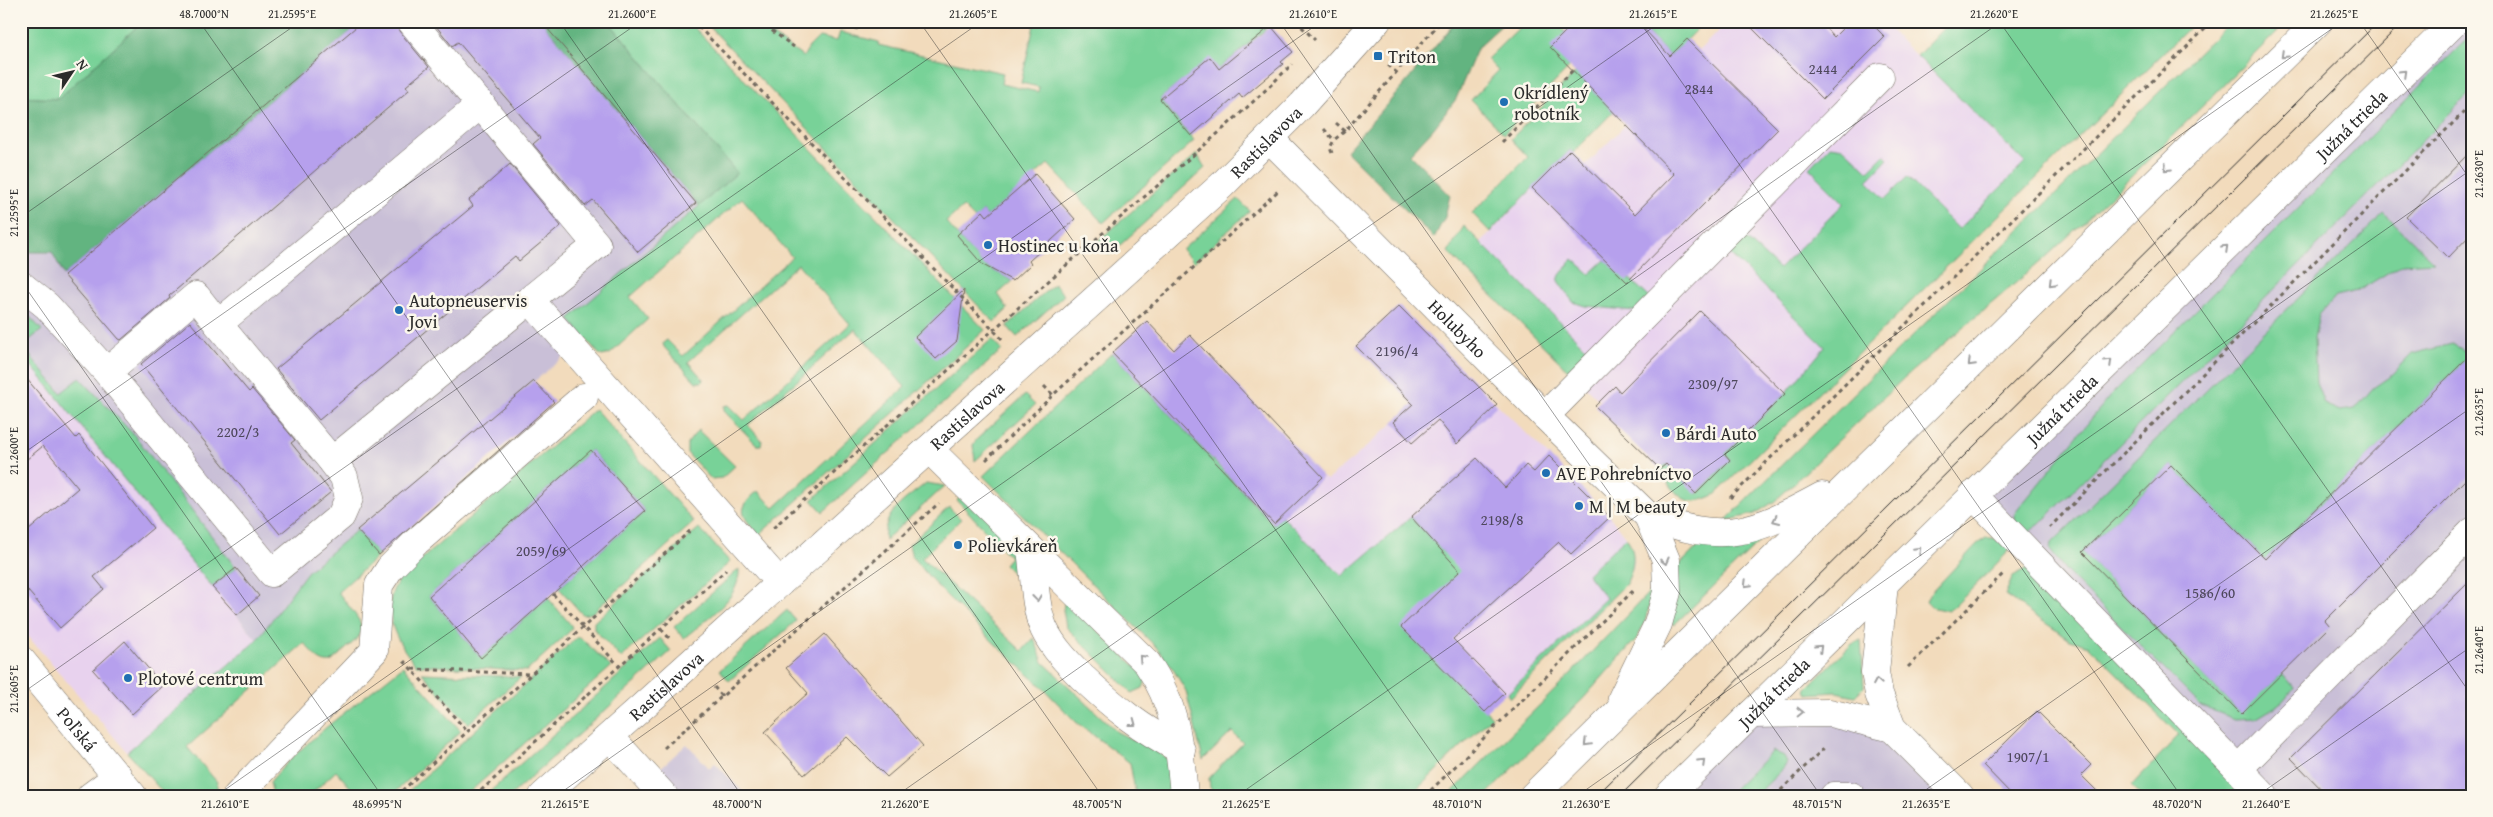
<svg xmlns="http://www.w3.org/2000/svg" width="2493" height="817" viewBox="0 0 2493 817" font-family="'Gentium Book Plus',serif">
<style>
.built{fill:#e8d2ee}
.industrial{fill:#c9bfd7}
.green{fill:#78d298;stroke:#527e62}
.forest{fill:#62b480;stroke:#467056}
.building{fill:#b6a0ed}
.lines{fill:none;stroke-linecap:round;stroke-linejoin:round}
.minor-casing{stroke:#71695e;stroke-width:29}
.path{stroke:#71695e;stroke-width:3;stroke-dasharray:4 4;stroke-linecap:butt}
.minor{stroke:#fff;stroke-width:28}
.tram{stroke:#2b2b2b;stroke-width:1}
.oneway{stroke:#a0a0a0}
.ticks{fill:none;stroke:#2b2b2b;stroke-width:1;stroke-opacity:0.45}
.poi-dot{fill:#1f6fb2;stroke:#fbf7ec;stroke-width:2}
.labels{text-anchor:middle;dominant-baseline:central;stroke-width:5;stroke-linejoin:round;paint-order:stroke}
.number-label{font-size:15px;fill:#4e485c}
.poi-label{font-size:18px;fill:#2b2b2b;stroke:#fbf7ec;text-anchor:start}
.street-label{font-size:18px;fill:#2b2b2b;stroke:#fbf7ec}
.neatline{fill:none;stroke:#2b2b2b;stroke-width:2}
.ticks-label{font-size:12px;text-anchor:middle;fill:#2b2b2b}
</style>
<rect width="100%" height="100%" fill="#fbf7ec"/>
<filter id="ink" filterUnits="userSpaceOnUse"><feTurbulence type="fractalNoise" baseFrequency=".02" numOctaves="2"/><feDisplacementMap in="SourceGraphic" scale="10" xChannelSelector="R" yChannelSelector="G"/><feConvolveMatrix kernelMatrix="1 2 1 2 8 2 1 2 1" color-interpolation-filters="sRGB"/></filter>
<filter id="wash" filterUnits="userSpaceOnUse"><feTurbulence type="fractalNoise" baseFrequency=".0096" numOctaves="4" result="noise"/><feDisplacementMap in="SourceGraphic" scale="20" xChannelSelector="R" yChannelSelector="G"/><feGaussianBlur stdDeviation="1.12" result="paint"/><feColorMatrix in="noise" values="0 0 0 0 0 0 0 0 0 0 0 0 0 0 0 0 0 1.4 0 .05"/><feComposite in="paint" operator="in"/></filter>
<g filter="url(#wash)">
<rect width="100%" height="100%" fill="#f2dbbc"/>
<path class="built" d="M1728,21H1881L2025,163L1696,494L1665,464L1660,469L1595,406L1600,401L1460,264L1570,150L1586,165Z
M21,353L257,640L127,752L21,628Z
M1458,365L1610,517L1630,543L1634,559L1633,568L1626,584L1510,698L1505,693L1485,712L1402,627L1342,576L1282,516L1323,477L1327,480L1354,458Z"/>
<path class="industrial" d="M143,21H608L750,189L555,364L307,572L257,640L21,353V97L58,99Z
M2456,21H2472V796H2264L1973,495Z
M1751,714L1855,717L1959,796H1668Z
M687,744L709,768L715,763L747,796H629Z"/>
<path class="green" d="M21,21H143L58,99L21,97Z
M608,21H688L985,330L759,535C741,515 736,509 758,491L774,508L905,387L855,329L748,425L762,441L761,445H757L724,411V406L729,405L744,420L850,324L798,264L688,362L703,379L702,382H696L664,347L663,343L667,340L683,356L792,257L742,198L630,297L648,319L610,354L602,356L599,354L569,319L737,173Z
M704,21H752L803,57L809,47L819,37L837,41L840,32L879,42L878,45L1003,73L1001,84L1038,92L1039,87L1021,83L1035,21H1260L1266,29L1219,69L1210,58L1160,99L1194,141L1103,223L1048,164L987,216L983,211L975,219L963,207L946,222L983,265L1013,281L998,294L1008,309L994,322Z
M1526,21H1555L1565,32L1570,67L1504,134L1471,100L1498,71L1487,59Z
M1636,21H1705L1670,56Z
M1950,21H2196L1716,494C1684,511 1676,495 1660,469L1666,464L1697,494L1730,460L1725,454L1785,394L1825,347L1729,253L1744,237L1779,269L1844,203L1809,168L1830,146L1844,148L1868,171L1884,155L1888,159L1867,181L1885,199L1907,177L1959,229L2025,163L1917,56Z
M2231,21H2288L2127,181L2045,258L1905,377L1775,501L1755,514L1725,521Z
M2472,34V91L2040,524L2030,531H2025L2015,521V513L2110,396Z
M1576,72L1614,111L1573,153L1570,150L1490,232L1472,213L1528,157L1511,139Z
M1197,154L1205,168L1109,255L1097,242Z
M1238,199L1250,211L1194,262L1182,250Z
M2384,213L2434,262L2402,264L2358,291L2336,296L2319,315L2314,338L2316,382L2324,404L2340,411L2355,409L2373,388L2392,375L2412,354L2452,344L2471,354L2265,559L2171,465L2082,552L2240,713L2282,674L2294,688L2280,704L2257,718L2235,719L2201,706L2067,572L2050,550L2051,544Z
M1464,226L1589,351V356L1575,377L1448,252Z
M1573,259L1590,274L1605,260L1630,279L1651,299L1634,311L1586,306L1573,302L1558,281L1560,275Z
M1054,284L1064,295L1017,337L1007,326Z
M21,308L42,330L22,346L61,393L80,378L136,437L236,568L212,587L21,353Z
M992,339L1002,350L823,512L812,500Z
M1112,353L1273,524L1282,516L1342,576L1411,517L1444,553L1478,555L1402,627L1492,717L1410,796L1217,795L1210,788L1209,778L1243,743L1232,732L1203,760L1186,691L1173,669L1157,648L983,476Z
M1025,395L1035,405L975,461L973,445L976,440Z
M595,409L694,522L592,613L583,615L559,588L645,511L591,450L429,596L481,658L548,598L571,625L572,628L569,632L527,671L416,665C394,640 378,606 401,577Z
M698,430L735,466L722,478L711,479L687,453V444Z
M926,483L945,486L885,540C882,512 906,500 926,483Z
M964,493L1019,547L1031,592L1004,564L1010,557L957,500Z
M949,507L961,519L922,558L1022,651L1034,638L1043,662L1117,732L1160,753L1169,761L1174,790L1168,791L1165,796H1136L1130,763L1076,722L1039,684L991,640L939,588L912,557L909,545Z
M699,528L730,562L621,658L594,629V622Z
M357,530L379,555L338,592C371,635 370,627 331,662C318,664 312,651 304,643L187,747L217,782V796H166L127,752L257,640L307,572Z
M1626,537C1637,552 1634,568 1626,584L1510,698L1507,694L1606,598L1587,574Z
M1754,537L1759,542L1674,625L1671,621L1677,567L1704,541Z
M1986,538H1994L2011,549L1955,606L1948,611L1931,607L1926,602L1929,595L1977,544Z
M2030,567L2248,796H2141L2131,786L2179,735L2089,646L2070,640L2005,595L2013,576Z
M739,569C741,599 705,620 684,638L674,627Z
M1655,586L1645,621L1638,637L1582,700L1485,796H1448L1562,683Z
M1065,599L1147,678L1143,688L1132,693L1066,627L1063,610Z
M787,610L796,621L729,681L720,670Z
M580,637L611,667L465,796H403L576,638Z
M660,638L671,651L510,796H485Z
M1861,640L1864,687L1855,696L1836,692L1808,694L1806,690L1808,687L1852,644Z
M403,666L461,731L391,796H358L336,771L309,796H276L272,791L270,782C303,741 362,700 403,666Z
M422,673L521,677L468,724Z
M1773,751L1784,756L1787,762L1784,768L1755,796H1727Z"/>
<path class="forest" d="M143,21H363L64,275L52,252H21V97L58,99Z
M541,21H608L737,173L699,206Z
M1456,21H1506L1478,47L1456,99L1434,128L1410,154L1450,195L1445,217L1434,238L1346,151L1404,85Z"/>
<g id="blocks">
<path class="building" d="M363,21H396L399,31L429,67L406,86L409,90L169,296L170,298L121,340L119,339L64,275Z
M432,21H541L696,203L638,252L593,200L585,206L533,144L540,138L458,42L452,46Z
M1576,21H1636L1670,56L1687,39L1778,129L1627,282L1532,188L1570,150L1635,214L1674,174L1550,47Z
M1745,21H1819L1834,37L1850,21H1869L1885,37L1823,99Z
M1271,26L1293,52L1281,62L1283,64L1242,98L1239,94L1191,136L1160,99L1210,57L1219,69Z
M2472,150V233L2448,258L2406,217Z
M510,164L561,226L519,261L515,256L319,420L276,369L473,206L469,200Z
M1035,174L1075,219L1029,261L1031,264L1013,281L983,265L957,235L983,211L987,216Z
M964,290L957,341L936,359L915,337Z
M1399,306L1497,405L1457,444L1438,420L1412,443L1393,422L1413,404L1356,346Z
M1700,311L1785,394L1725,454L1730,460L1696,494L1666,464L1660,469L1595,406L1615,386L1620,392Z
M1147,321L1174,350L1190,335L1323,477L1274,524L1112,353Z
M190,322L249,392L252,389L295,440L291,443L331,492L280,534L141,364Z
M2472,353V473L2325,620L2330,626L2241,714L2082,552L2171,465L2265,559Z
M21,372L76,438L79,435L153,528L94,577L104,589L60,628L21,583V537L78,488L43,446L21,464Z
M534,381L554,402L379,555L357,530Z
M591,450L645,511L481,658L429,596Z
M1549,456L1610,517L1571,554L1559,542L1453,639L1505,693L1485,712L1401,627L1460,571L1411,517L1477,458L1505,488L1526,465L1534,472Z
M236,568L259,596L237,615L212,587Z
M2472,579V796H2328L2291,758Z
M825,634L923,746L887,777L847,737L804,775L765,732L808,693L786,668Z
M125,641L163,686L132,714L93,670Z
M2037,711L2091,765L2081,775L2102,796H2013L1983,765Z"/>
</g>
</g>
<g filter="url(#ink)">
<use href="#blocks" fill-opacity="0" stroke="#71695e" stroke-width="1"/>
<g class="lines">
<defs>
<g id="minor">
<path id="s1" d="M1269,138L1545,416L1648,516L1666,560L1667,592L1658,624L1622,698"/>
<path d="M21,285L47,306L107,372L196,296L218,324"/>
<path d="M530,300L780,583"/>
<path d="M107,372L272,573L341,516L349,498L344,477L332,461L218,324L481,104"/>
<path d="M1545,416L1880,77"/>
<path d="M929,449L1147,663C1176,704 1180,747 1184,796"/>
<path d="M332,461L597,245L411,21"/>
<path d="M1973,495L2264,796"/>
<path d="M1648,516C1724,545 1754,533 1822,496"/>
<path d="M1031,550C1035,575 1034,606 1044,629C1053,648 1068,663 1082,677C1117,710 1139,727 1181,750"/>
<path d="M1884,584L1875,672L1879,694L1892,728L1960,796"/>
<path id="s2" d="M21,660L133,796"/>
<path d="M1751,714L1830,713L1892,728"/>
<path d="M610,737L664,796"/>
<path d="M2238,769L2472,532"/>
<path d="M91,796L118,776"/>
<path d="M237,796L374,651L379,585L390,568L416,542L584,397"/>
<path id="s3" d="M543,796L1221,186L1302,105L1377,21"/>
<path d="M1533,796L2319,21"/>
<path id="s4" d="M1668,796L2456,21"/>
<path d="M1834,796H1851"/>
</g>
</defs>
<use href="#minor" class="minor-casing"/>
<path class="path" d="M693,21L1002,339
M759,21L794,47
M1296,21L1315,40
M856,30L858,21
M1388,65L1397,73
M1336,123L1345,131
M1324,129L1334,140
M1502,142L1573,70
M1332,153L1330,148L1334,140L1345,131L1441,21
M1044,386L1053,395
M986,460L1053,395L1278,191
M1730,498L2213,21
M773,528C883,429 992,330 1103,233C1166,177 1233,124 1292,64
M2049,528L2472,104
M553,594L619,666
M661,629L671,640
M404,661L467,731
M1908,667L2004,573
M412,669L530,674
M714,687L723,697
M664,748L939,503
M396,796L691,530
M475,796L726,570
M1425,796L1633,591
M1775,796L1826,746"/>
<use href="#minor" class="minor"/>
<path class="tram" d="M1596,796L2379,21
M1620,796L2404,21"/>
</g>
<defs><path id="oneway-chevron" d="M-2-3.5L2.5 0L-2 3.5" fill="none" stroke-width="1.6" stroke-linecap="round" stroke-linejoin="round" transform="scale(1.25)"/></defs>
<g class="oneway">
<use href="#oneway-chevron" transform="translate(2284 55) rotate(136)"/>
<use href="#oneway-chevron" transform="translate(2403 73) rotate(-44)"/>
<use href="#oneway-chevron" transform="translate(2167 168) rotate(136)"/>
<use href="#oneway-chevron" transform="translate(2225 248) rotate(-44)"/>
<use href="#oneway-chevron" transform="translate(2052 283) rotate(135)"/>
<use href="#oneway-chevron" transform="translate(2109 362) rotate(-44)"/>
<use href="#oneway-chevron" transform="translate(1971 363) rotate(135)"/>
<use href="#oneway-chevron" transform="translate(1776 520) rotate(155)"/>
<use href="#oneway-chevron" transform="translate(1918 550) rotate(-45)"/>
<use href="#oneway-chevron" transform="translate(1665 561) rotate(76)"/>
<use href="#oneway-chevron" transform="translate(1747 584) rotate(135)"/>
<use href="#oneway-chevron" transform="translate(1037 598) rotate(83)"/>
<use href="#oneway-chevron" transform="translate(1819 648) rotate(-44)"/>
<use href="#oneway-chevron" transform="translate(1142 658) rotate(-133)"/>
<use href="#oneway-chevron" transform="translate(1877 682) rotate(-100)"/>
<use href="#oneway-chevron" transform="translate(1800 712) rotate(-1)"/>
<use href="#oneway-chevron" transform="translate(1133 723) rotate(37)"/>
<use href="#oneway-chevron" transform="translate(1587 743) rotate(135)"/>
<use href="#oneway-chevron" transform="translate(1702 762) rotate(-44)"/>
</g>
</g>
<path class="ticks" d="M199,21L742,796M559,21L1102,796M919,21L1462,796M1279,21L1821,796M1639,21L2181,796M1999,21L2472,696M2359,21L2472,182M21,217L301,21M21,281L382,796M21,455L641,21M21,694L982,21M21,795L22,796M216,796L1322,21M556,796L1662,21M896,796L2002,21M1237,796L2343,21M1577,796L2472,169M1917,796L2472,407M2257,796L2472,646"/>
<g class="poi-dot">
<rect x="1373" y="51" width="10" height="10" rx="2.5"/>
<circle cx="1504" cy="102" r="5"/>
<circle cx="988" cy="245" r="5"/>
<circle cx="399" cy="310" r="5"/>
<circle cx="1666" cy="433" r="5"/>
<circle cx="1546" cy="473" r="5"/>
<circle cx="1579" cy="506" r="5"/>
<circle cx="958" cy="545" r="5"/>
<circle cx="128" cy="678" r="5"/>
</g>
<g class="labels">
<g class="number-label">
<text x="1823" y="68">2444</text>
<text x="1699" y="88">2844</text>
<text x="1397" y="350">2196/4</text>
<text x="1713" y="383">2309/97</text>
<text x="238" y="431">2202/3</text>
<text x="1502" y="519">2198/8</text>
<text x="541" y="550">2059/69</text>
<text x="2210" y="592">1586/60</text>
<text x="2028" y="756">1907/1</text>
</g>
<g class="poi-label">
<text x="1388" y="56">Triton</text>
<text x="1514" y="92">Okrídlený<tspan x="1514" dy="21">robotník</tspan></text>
<text x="998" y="245">Hostinec u koňa</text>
<text x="409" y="300">Autopneuservis<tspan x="409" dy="21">Jovi</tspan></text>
<text x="1676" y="433">Bárdi Auto</text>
<text x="1556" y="473">AVE Pohrebníctvo</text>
<text x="1589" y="506">M | M beauty</text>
<text x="968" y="545">Polievkáreň</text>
<text x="138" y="678">Plotové centrum</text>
</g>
<g class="street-label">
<text stroke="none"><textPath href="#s4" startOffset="958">Južná trieda</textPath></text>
<text stroke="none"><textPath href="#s3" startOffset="975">Rastislavova</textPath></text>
<text stroke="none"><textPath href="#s1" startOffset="268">Holubyho</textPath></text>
<text stroke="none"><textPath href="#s4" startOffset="552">Južná trieda</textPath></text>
<text stroke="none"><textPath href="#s3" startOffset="570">Rastislavova</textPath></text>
<text stroke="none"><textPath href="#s3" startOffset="165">Rastislavova</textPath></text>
<text stroke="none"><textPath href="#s4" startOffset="148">Južná trieda</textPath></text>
<text stroke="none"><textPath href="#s2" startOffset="89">Poľská</textPath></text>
</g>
</g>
<rect width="2493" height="817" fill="none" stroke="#fbf7ec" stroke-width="55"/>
<g transform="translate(72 72) rotate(55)" stroke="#fbf7ec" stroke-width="4" paint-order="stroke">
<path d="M0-4L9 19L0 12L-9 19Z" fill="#2b2b2b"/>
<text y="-8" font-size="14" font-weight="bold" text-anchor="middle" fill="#2b2b2b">N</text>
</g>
<rect x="28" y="28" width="2438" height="762" class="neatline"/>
<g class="ticks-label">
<text x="204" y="18">48.7000°N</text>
<text x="292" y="18">21.2595°E</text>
<text x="632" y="18">21.2600°E</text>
<text x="973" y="18">21.2605°E</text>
<text x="1313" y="18">21.2610°E</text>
<text x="1653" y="18">21.2615°E</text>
<text x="1994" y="18">21.2620°E</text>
<text x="2334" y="18">21.2625°E</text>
<text transform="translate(2479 174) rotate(-90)" y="4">21.2630°E</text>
<text transform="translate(14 213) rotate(-90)" y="4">21.2595°E</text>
<text transform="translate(2479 412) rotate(-90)" y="4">21.2635°E</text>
<text transform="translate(14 451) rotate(-90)" y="4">21.2600°E</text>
<text transform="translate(2479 650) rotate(-90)" y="4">21.2640°E</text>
<text transform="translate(14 689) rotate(-90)" y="4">21.2605°E</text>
<text x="225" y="808">21.2610°E</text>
<text x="377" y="808">48.6995°N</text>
<text x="565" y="808">21.2615°E</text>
<text x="737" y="808">48.7000°N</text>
<text x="905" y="808">21.2620°E</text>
<text x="1097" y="808">48.7005°N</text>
<text x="1246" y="808">21.2625°E</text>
<text x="1457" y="808">48.7010°N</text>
<text x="1586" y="808">21.2630°E</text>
<text x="1817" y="808">48.7015°N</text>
<text x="1926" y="808">21.2635°E</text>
<text x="2177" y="808">48.7020°N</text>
<text x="2266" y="808">21.2640°E</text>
</g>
</svg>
